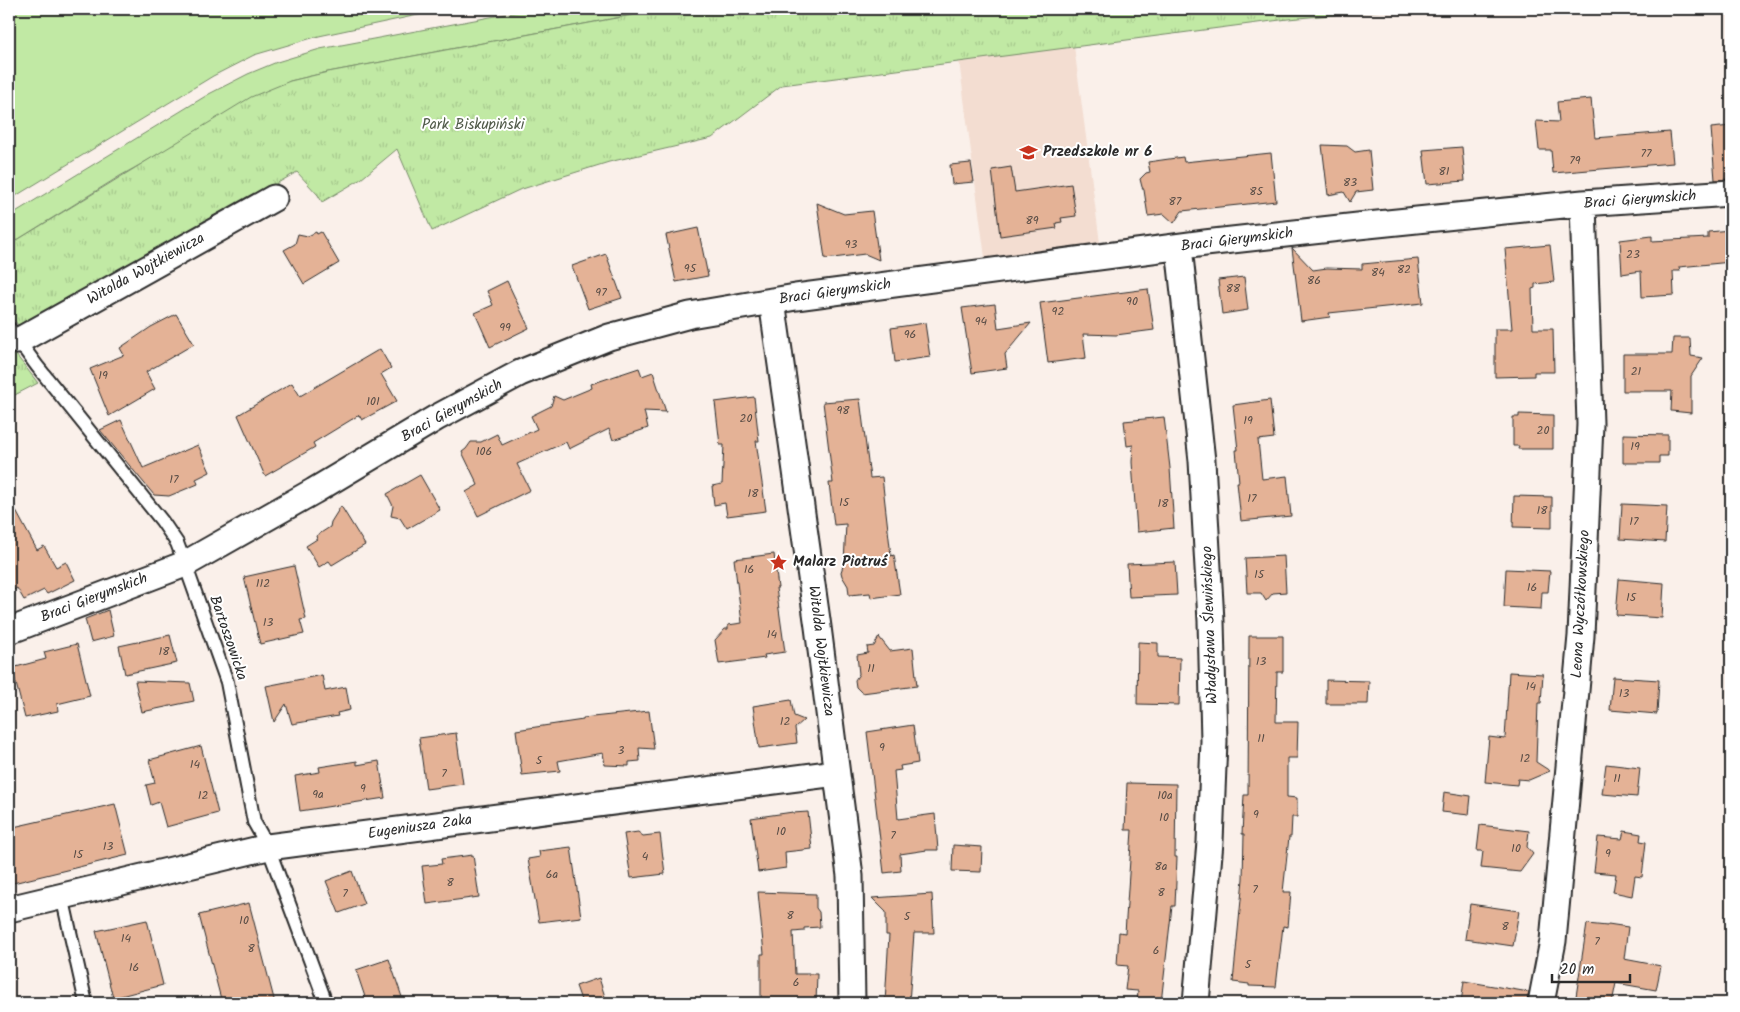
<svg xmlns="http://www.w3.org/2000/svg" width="1740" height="1012" viewBox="0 0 1740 1012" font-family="Kalam,sans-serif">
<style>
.built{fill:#f3ddd1}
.grass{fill:#c1e9a4;stroke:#768a68}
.park{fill:url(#park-tufts);stroke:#768a68}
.building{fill:#e4b296;stroke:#2b2b2b}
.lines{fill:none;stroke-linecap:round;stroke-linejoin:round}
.lane-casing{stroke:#2b2b2b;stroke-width:16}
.street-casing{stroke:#2b2b2b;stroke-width:29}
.lane{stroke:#fff;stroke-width:12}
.street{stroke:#fff;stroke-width:25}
.labels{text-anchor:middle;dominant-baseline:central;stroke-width:4;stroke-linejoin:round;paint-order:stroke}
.number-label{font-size:12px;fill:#594d46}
.park-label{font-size:15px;fill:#505a49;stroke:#fff}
.poi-label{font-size:15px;font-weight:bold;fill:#2b2b2b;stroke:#fff;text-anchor:start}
.street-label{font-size:15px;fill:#2b2b2b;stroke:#fff}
</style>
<defs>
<pattern id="park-tufts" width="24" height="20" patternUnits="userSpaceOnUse" patternTransform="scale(1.25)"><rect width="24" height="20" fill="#c1e9a4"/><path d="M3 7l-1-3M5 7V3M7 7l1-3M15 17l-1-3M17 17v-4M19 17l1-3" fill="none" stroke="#a6c88d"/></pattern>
</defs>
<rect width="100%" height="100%" fill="#faf0ea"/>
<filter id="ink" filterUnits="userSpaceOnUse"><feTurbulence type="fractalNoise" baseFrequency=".02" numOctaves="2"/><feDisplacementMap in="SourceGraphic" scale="10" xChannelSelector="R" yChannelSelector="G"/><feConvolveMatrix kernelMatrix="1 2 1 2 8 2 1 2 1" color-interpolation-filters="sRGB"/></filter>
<g filter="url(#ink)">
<path class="built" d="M1074,46L1100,243L985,258L959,61Z"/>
<path class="grass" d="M9,9H446L319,36L254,55L213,76L9,200Z
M533,9H664L328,72L290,81L120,176L9,245V216L209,94L248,74L277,62L320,49Z"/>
<path class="park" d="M664,9H1396L1288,19L782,85L712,138L609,162L519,190L432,231L397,149L361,179L322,202L318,195L297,172L21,329L9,313V245L251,97L290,81L328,72Z
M9,346L38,383L9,398Z"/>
<path class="building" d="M1591,99L1595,138L1670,132L1673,163L1553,173L1551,150H1539L1536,121L1559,122L1557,102Z
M1731,126V179L1715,180L1711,128Z
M1322,145L1347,146L1355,152L1369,150L1373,190L1356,192L1350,202L1344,192L1328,195Z
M1462,147L1465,181L1427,184L1423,150Z
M1271,153L1276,201L1182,211L1174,223L1164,214L1148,216L1144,190L1142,187L1140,179L1146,173L1150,172L1148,162L1183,157L1184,162Z
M971,163L974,182L952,184L950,165Z
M1011,167L1015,192L1071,184L1076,216L1061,218L1062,222L1056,223L1057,228L1000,236L992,170Z
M817,203L844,214L872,211L879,260L865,254L825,259Z
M698,228L708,276L676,282L666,235Z
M1731,230V262L1679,267L1680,271H1673L1674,295L1642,297L1641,271L1622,274L1620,240L1652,236V241L1708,238V232Z
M316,232L317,234L321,232L339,263L304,284L284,250L295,244L298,234L308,236Z
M1550,245L1554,282L1535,284V288L1532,289L1533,329H1553L1554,372H1534V376L1495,377V329H1512L1505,249Z
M1292,248L1313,270L1327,268L1362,269V264L1418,259L1423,303L1329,313L1330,317L1301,321Z
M606,254L622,298L588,309L572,266Z
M1244,277L1248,310L1222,314L1218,280Z
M507,281L529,328L490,347L475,313L493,305L487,291Z
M1148,289L1154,330L1116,335L1083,334L1086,358L1048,363L1040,303Z
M995,304L998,328L1031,323L1005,354L1007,368L972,373L962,308Z
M176,314L194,344L146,372L155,389L109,416L90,369L124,355L120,348L151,327Z
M925,323L930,357L895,362L891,328Z
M1673,338H1690L1691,356L1703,358L1691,376V413L1671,411L1672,391H1623V354H1672Z
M380,349L391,368L381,374L397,401L362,420L359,415L313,443L315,447L265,476L238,415L292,383L300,396Z
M639,368L642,376L653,372L666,412L644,411L648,428L613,440L609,429L569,449L566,442L517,464L530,490L478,516L466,492L478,485L462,452L466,449L471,442H481L497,434L502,445L537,429L531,416L551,406L554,396L563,400L592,388L591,384Z
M754,397L759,441H756L766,511L727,516L725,503L714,505L712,486L722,484L724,445H720L715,402Z
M860,399L870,478L882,477L891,556L894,555L900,594L871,598L870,593L849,595L848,586L842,576L841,572L844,563L846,524L834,525L829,483H833L823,402Z
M1270,400L1274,438L1258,440L1262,479L1287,476L1291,516L1241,521L1237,482H1239L1236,450H1238L1233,405Z
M1519,414L1553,415V449H1518L1519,446H1513V417H1519Z
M1164,417L1170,468L1174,528L1137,532L1132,462L1133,445L1127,446L1124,421Z
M121,420L143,468L198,445L210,472L196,479L198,484L169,496L154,495L100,430Z
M1623,434L1668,435V456H1659V463H1623Z
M420,475L440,510L407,529L400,518L391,516L393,506L387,494Z
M1514,496L1552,497V528L1513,527Z
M9,498L37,550L44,546L56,567L66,562L75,580L47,594L44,590L24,600L17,588L9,593Z
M1622,504L1667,506L1665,542L1620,539Z
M341,506L365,545L332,565L329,561L319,567L306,546L317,539L316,536L330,527L331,522Z
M774,554L778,588H776L785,652L764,655L765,658L719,664L715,640L725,629H728V625L742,623L734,559Z
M1284,556L1286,592L1273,593L1266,601L1261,593H1247L1245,558Z
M1175,562L1177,595L1129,597L1127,564Z
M294,566L306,619L300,620L304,634L260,644L244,577Z
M1506,569L1550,571L1548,592H1542L1541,609L1504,607Z
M1619,579L1664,583L1662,618L1616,615Z
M108,610L114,636L91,642L85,619Z
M170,635L177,663L125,674L119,646Z
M1249,636H1283V672H1277L1276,722H1298L1297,758H1287V797L1297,798V817H1292L1291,837H1289L1283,892H1291L1288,927L1283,926L1276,987L1249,986V984L1233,982L1243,879L1244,834H1242L1244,795H1248Z
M879,637L890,651L913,648L917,686L862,693L856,687L855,680L859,674L857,655L868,653L867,647L874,646Z
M1138,642L1158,643V657L1180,658L1179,705L1137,704Z
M77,644L90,696L57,704L58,711L25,718L12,668L46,659L44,652Z
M1509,672L1543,674L1541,703H1538L1536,762L1550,771L1529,780L1518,779L1517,785L1485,782L1489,737L1505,739Z
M322,675L325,691L346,687L350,710L337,713L338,716L292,724L286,704L274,722L266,686Z
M1613,677L1659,680L1657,714L1610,710Z
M1326,680L1369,681L1368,704H1326Z
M135,681L190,683L194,701L142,712Z
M791,700L794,716L804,720L795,728L797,743L759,748L753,706Z
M649,711L654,749L639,748L640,761L629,762V766L605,765L603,753L558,761L560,771L522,775L516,730L583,720V718Z
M913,725L918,763L900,766L901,770L894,771L898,819L935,814L938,850H927L900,854L901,871L884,873L867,732Z
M456,733L463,784L426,789L419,738Z
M201,746L218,813L166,827L159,802L151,805L146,785L155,783L149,760Z
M357,761V765L379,761L385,798L300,811L295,776L320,772L319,767Z
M1606,764L1640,768L1637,797L1602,794Z
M1127,783L1176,784L1175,857H1177L1175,906H1172L1161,1003H1137L1138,991L1125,990L1128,966L1117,965L1119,932L1125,933L1132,830H1125Z
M1444,792L1471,796L1469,815L1442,812Z
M115,804L128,855L9,884V828Z
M793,812V813L808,812L812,849L785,852L786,868L758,872L751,818Z
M1480,825L1529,831L1527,847L1533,854L1520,872L1481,868L1483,851H1477Z
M1624,831L1641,834L1640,841L1646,842L1642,877L1635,876L1632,896L1613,892L1616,874L1594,872L1598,837L1622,839Z
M638,832L643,836L660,834L665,874L631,878L624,834Z
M953,845L982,847L981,872L952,871Z
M571,847L581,917L539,922L528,859L540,857L539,851Z
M473,855L479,897L427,904L422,866L442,864L441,859Z
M352,871L364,904L339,913L326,881Z
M758,892L816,894V908L819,912L820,927L804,928V931L793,932L795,974H817L816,1003H761V954H764Z
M932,894L934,933H914L909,1003H885L889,935H886V912L872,898Z
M249,903L275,1003H222L199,915Z
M1470,904L1519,911L1513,946L1465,939Z
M147,920L163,985L113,998L96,931Z
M1587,924L1607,926L1608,924L1628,927L1624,959L1661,966L1656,990L1616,983L1612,1003H1575Z
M389,959L404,1003H367L356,970Z
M599,978L607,1003H582L576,986Z
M1464,981L1529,992L1527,1003H1461Z"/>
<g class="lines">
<defs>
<path id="lane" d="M9,328L37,366L162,521L177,543L185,564L227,682L254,822L268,847L326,1003
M62,896L86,1003"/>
<path id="street" d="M1179,247L1202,461L1211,621L1214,741L1210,842L1196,1003
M772,301L818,627L850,876L852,1003
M18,341L274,198
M9,631L185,564L314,491L436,418L520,373L609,337L690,315L796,297L1205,243L1358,226L1583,203L1731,193
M9,909L268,847L836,773
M1541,1003L1553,941L1581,636L1590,424L1583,203"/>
</defs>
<use href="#lane" class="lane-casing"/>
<use href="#street" class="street-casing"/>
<use href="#lane" class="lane"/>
<use href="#street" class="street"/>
</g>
</g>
<defs>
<symbol id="school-bare" viewBox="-9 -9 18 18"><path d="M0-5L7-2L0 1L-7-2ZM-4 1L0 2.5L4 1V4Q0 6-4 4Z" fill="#c8321e" stroke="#fff" stroke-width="2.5" paint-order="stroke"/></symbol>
<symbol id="sight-bare" viewBox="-9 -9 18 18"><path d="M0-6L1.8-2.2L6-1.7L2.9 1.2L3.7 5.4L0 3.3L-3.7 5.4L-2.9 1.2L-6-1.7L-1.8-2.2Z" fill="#c8321e" stroke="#fff" stroke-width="2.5" paint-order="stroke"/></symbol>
</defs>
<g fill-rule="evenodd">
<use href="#school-bare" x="1016" y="140" width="25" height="25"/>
<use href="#sight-bare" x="766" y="550" width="25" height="25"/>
</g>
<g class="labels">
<g class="number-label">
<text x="1646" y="153">77</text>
<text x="1575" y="160">79</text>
<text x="1444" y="171">81</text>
<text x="1350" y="182">83</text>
<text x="1256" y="191">85</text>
<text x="1175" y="201">87</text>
<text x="1032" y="220">89</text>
<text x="851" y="244">93</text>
<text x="1633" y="254">23</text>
<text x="690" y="268">95</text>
<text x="1404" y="269">82</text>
<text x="1378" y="272">84</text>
<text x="1314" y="280">86</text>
<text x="1233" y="288">88</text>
<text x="601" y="292">97</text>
<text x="1132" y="301">90</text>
<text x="1058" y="311">92</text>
<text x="981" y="321">94</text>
<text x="505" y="327">99</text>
<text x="910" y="334">96</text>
<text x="1636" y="371">21</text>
<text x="103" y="375">19</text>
<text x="373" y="401">101</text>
<text x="843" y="410">98</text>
<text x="746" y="418">20</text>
<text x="1248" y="420">19</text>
<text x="1543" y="430">20</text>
<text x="1635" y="446">19</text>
<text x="484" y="451">106</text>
<text x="174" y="479">17</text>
<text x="753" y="493">18</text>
<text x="1252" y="498">17</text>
<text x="844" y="502">15</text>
<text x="1163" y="503">18</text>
<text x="1542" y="510">18</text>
<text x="1634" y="521">17</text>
<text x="749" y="569">16</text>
<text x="1259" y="574">15</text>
<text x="263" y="583">112</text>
<text x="1532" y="587">16</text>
<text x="1631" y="597">15</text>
<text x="268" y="622">13</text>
<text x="772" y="634">14</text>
<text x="164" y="651">18</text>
<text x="1261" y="661">13</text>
<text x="871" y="668">11</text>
<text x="1531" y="686">14</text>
<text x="1624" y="693">13</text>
<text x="785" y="721">12</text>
<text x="1261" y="738">11</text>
<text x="882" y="747">9</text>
<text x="621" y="750">3</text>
<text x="1525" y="758">12</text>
<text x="539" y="760">5</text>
<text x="195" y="764">14</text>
<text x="444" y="773">7</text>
<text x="1617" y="778">11</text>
<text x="363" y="788">9</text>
<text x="318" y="794">9a</text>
<text x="203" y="795">12</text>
<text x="1165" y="795">10a</text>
<text x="1256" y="814">9</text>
<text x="1164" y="817">10</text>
<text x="781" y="831">10</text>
<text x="893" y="835">7</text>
<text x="108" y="846">13</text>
<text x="1516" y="848">10</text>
<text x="1608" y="853">9</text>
<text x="78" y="854">15</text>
<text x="645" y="856">4</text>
<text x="1161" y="866">8a</text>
<text x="552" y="874">6a</text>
<text x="450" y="882">8</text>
<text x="1255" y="889">7</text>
<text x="1161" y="892">8</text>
<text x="345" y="893">7</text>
<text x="790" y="915">8</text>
<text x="907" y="916">5</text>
<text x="244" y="920">10</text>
<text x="1505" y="926">8</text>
<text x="126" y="938">14</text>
<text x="1597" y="941">7</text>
<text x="251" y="948">8</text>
<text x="1156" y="950">6</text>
<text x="1248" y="964">5</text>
<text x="134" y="967">16</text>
<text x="796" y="982">6</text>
</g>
<g class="park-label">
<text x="473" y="125">Park Biskupiński</text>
</g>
<g class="poi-label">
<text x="1043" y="152">Przedszkole nr 6</text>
<text x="793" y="562">Malarz Piotruś</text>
</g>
<g class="street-label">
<text transform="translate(1640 200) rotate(-4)">Braci Gierymskich</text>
<text transform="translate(1237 240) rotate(-7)">Braci Gierymskich</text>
<text transform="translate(146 269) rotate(-29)">Witolda Wojtkiewicza</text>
<text transform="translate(835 292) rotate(-8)">Braci Gierymskich</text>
<text transform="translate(452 411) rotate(-29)">Braci Gierymskich</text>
<text transform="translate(94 598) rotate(-21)">Braci Gierymskich</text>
<text transform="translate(1581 604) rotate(-87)">Leona Wyczółkowskiego</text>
<text transform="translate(1210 625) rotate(-92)">Władysława Ślewińskiego</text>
<text transform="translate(228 638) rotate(71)">Bartoszowicka</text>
<text transform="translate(821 651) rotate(83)">Witolda Wojtkiewicza</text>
<text transform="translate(420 827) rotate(-8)">Eugeniusza Zaka</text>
</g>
</g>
<rect width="1740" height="1012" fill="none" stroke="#fff" stroke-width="30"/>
<rect x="15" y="15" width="1710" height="982" fill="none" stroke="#2b2b2b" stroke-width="2" filter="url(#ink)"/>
<path d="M1552 974v8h78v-8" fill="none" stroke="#2b2b2b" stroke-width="2.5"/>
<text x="1560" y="974" font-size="15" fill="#2b2b2b" stroke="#ffffff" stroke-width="4" paint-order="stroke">20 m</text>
</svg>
